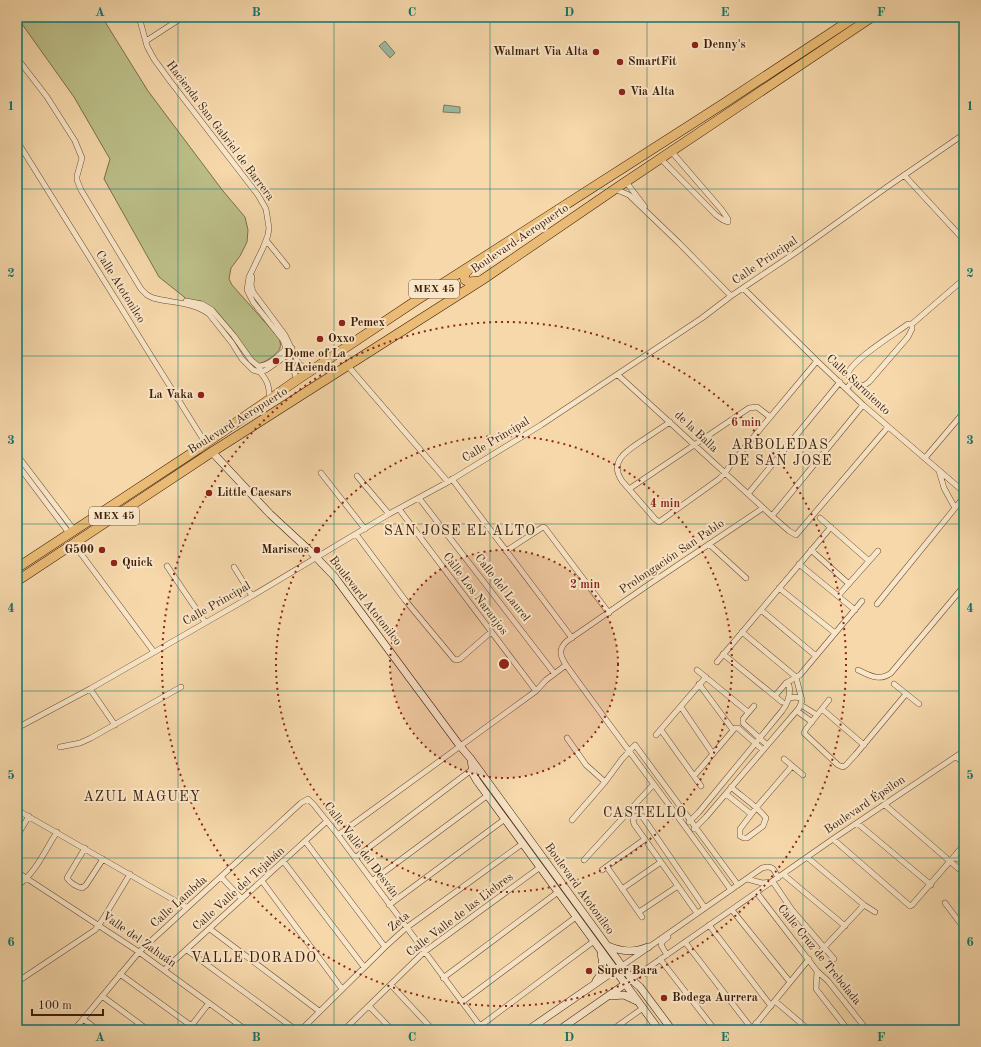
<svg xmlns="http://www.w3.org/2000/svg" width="981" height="1047" viewBox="0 0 981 1047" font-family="'Old Standard TT',serif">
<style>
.green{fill:#bcbf89;stroke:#7c6e4a}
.water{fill:#9ebba4;stroke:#777b66}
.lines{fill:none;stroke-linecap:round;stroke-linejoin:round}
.street-casing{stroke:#6b4b32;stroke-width:6}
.secondary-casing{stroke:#3d1c0a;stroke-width:8}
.highway-casing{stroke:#3d1c0a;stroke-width:10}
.street{stroke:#f9e6c8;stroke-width:5}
.secondary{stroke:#f9e6c8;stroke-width:7}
.highway{stroke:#ebbc76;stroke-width:9}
.grid{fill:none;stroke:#0f766e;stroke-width:1;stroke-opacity:0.55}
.ring{fill:none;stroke:#8f2418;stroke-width:2;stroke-dasharray:2 4}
.poi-dot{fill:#8f2418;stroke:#f9e6c8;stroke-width:1.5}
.labels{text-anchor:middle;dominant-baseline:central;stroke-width:4;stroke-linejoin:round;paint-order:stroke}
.shield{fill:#f9e6c8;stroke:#755943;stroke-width:1}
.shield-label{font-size:11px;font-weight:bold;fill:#3d1c0a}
.poi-label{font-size:12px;font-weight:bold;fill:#3d1c0a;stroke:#f9e6c8;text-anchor:start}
.street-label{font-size:12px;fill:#3d1c0a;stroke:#f9e6c8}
.quarter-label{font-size:14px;letter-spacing:1px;fill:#3d1c0a;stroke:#f9e6c8}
.centre{fill:#8f2418;stroke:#f9e6c8;stroke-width:2}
.ring-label{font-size:12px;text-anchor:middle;font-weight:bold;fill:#8f2418;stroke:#f9e6c8;stroke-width:4;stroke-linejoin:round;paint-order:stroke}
.neatline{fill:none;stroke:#0f766e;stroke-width:1.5}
.grid-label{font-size:13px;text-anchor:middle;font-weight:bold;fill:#0f766e}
</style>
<rect width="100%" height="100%" fill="#f6d8ab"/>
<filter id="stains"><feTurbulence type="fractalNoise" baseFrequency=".005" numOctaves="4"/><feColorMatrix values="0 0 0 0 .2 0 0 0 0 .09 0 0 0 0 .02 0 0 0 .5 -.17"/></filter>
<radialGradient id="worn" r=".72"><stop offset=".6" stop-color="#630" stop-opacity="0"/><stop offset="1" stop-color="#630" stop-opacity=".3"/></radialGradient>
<path class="green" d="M17,17H102L148,91L223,191L245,217L248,230L247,242L240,256L231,268L229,279L232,285L279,338C280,342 281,344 280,348C278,354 263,364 257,364L217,312L201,301L188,300L159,277L104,179L110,159L107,154L74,97Z"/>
<path class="water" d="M385,41L395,53L390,58L379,46Z
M444,105L460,107V113L443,112Z"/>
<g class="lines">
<defs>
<path id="street" d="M139,17L147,46L154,59L170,81L258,195L266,209L269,228L268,235L263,248L249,277L247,290L253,302L283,340L297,380
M146,41L183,17
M17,58L47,97L75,141L82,158L77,176V180L81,190L141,289L147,295L153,298C171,303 194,302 209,314L232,343L242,359L253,370L260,372L266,370L283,358L292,348
M17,141L206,444
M661,159L716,215L723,220L728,222V219L721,209L671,151
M904,175L964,240
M626,182L645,207
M615,189L629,195L679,243L731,296
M266,240L287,266
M252,277L251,285L253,292L285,335L299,364L305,368L311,371
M743,288L817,361L863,405L964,492
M186,301L202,304L212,310L234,336L251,360L258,366C270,366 279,355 287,348
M348,366L448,482
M260,369V372C268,381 270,388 269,400
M618,375L772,516L789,531L796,535L888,427
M852,382L863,386L869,382L908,337L912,329V324
M847,388L852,382L848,374C850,361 896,333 908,324H912L964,279
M670,422C661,428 652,434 643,440C628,450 608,461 622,481L655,519L659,522L719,479L725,473L731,464L817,361
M17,455L74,530
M925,458L964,412
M17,464L69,533
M939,471L944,488L955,508
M321,473L365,529
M357,476L389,514
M452,479L572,638
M629,489L749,408L757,407L770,417
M748,494L840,382
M419,498L554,673
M399,509L536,691
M772,516L863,405
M820,518L869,561
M356,534L405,600L454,659L456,660L460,659L491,632
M73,543L154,652
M709,544L746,578
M811,550L849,584
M506,551L543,527L545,528L609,613
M799,564L855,610
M167,566L205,622
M234,567L252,596
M779,588L835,633
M838,596L878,551
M877,604L964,497
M761,610L816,656
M742,632L796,677
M723,654L782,702
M717,662L831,527
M566,665C620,740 677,814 731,890
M697,670L748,712
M858,670C869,675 879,682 891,673L964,586
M699,684L733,730
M894,684L919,704
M90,689L115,725
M775,696L786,683L800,675L862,601
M789,698L796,697L802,699
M829,700L806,729L804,733L838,765L843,767L846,765L856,754L906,694
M801,705L817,715
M754,706L743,719V723L767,745
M681,707L713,754
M822,709L864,745
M797,711L812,722
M17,728L90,689L252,596L389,514L448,482L541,425L702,318L731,296L795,253L887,187L964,134
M661,730L701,786
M656,735L706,677
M567,738L586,765L605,782
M60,747L80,743L91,738L181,687
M956,757L964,763
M784,759L803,775
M694,776L735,728H738L763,750
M731,787C742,797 757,806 766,818L763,826L747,838H744L740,836V829L756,808L792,766
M726,794L751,814
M885,805L959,869
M17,810L186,907
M572,820L605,782L622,759L635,745L738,885
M689,822L699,812L782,711C788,703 791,695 789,685L786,683
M857,823L931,885
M694,829L706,817L799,708L802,701L796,677
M338,835L536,691L546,680L566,665C560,656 558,649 567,641L648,585L763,508
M17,836L29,816
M833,839L910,906L912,905L964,845
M305,841L385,947
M85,848L67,878C70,883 77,887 82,888L86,885L103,859
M355,858L474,768
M808,858L864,905L875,912
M953,858L962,859L964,858
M584,860L653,785
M284,862L364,967
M607,867L642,917
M602,870L645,839
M17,872L139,952L246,1030
M784,875L845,926
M221,877L242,899
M747,879L762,883L772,882
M262,881L342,989
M372,881L488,795
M773,882L792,910L834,959
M17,886C36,873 45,850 57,832
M622,889L661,862
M757,893L817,971L828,981L867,1030
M945,903L964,928
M389,905L505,819
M732,910L790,982
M639,912L678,886
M697,913L634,824L633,820L636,816L639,815L642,816L705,908
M709,925L771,1006
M210,929L319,1011
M685,942L752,1029
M187,950L296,1030
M819,953L864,905
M667,955L661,945L663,941L668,937
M660,959L715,1030
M622,966L762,868C773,865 774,869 778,878
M164,970L327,821
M817,971L816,989L848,1030
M120,974L197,1030
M443,978L558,892
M632,979L833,839L964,751
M17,982L95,930L103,919L130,874
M391,985L433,1030
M102,996L148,1030
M775,1001L809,1030
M462,1002L576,917
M369,1006L392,1030
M83,1019L98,1030
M756,1023L764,1030
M480,1026L594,941
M74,1030L139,952L301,803L308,799L314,805L338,835L483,1030
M188,1030L209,1003
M301,1030L385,947L406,928L522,844
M344,1030L424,952L539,868
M612,1030L643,1008
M751,1030L809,959"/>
<path id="secondary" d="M212,452L270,514L310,551L334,576L460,746L471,759L633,981L640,987L672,1030
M471,759L473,774L477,781L659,1030
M608,946C622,952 634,953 648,947
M596,981C603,973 604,964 601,954
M611,996L624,995L637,1001
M528,1030L618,968
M559,1030L628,982"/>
<path id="highway" d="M470,268L464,275L465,280L469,282L479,281
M445,282L453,283L456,286L454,292L449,300
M17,568L198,449L297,380L417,300L726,102L855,17
M17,581L212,452L482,280L615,189L872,17"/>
</defs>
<use href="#street" class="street-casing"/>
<use href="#secondary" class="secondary-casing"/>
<use href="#highway" class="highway-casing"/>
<use href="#street" class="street"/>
<use href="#secondary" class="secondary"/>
<use href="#highway" class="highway"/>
</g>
<path class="grid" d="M178,17V1030M334,17V1030M490,17V1030M647,17V1030M803,17V1030M17,189H964M17,356H964M17,524H964M17,691H964M17,858H964"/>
<circle cx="504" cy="664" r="114" fill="#8f2418" fill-opacity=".12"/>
<g class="ring">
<circle cx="504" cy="664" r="114"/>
<circle cx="504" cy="664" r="228"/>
<circle cx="504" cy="664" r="342"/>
</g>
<g class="poi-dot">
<circle cx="695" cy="45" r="4"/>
<circle cx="596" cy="52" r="4"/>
<circle cx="620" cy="62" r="4"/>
<circle cx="622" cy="92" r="4"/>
<circle cx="342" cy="323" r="4"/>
<circle cx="320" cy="339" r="4"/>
<circle cx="276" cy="361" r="4"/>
<circle cx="201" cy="395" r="4"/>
<circle cx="209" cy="493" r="4"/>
<circle cx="102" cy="550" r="4"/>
<circle cx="317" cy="550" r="4"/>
<circle cx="114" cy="563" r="4"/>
<circle cx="589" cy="971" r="4"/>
<circle cx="664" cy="998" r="4"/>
</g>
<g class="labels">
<g class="shield">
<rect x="409" y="280" width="50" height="18" rx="3"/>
<rect x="89" y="507" width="50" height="18" rx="3"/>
</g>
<g class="shield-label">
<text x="434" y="289">MEX 45</text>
<text x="114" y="516">MEX 45</text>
</g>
<g class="poi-label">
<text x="703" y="45">Denny's</text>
<text x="588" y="52" text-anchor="end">Walmart Via Alta</text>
<text x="628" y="62">SmartFit</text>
<text x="630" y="92">Via Alta</text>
<text x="350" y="323">Pemex</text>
<text x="328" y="339">Oxxo</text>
<text x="284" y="354">Dome of La<tspan x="284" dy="14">HAcienda</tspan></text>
<text x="193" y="395" text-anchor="end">La Vaka</text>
<text x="217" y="493">Little Caesars</text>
<text x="94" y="550" text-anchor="end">G500</text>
<text x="309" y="550" text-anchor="end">Mariscos</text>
<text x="122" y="563">Quick</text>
<text x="597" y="971">Super Bara</text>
<text x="672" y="998">Bodega Aurrera</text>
</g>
<g class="street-label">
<text transform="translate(220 131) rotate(53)">Hacienda San Gabriel de Barrera</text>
<text transform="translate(520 239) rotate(-34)">Boulevard Aeropuerto</text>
<text transform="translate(765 261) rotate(-34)">Calle Principal</text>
<text transform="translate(120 287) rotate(58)">Calle Atotonilco</text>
<text transform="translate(858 385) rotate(43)">Calle Sarmiento</text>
<text transform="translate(238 421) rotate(-32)">Boulevard Aeropuerto</text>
<text transform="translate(696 432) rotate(43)">de la Balla</text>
<text transform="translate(496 440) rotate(-31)">Calle Principal</text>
<text transform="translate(672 557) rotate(-34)">Prolongación San Pablo</text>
<text transform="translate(502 588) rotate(52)">Calle del Laurel</text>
<text transform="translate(475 594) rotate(53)">Calle Los Naranjos</text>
<text transform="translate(365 601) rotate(52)">Boulevard Atotonilco</text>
<text transform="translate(217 604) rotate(-30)">Calle Principal</text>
<text transform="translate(865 805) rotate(-34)">Boulevard Épsilon</text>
<text transform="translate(361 850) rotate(53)">Calle Valle del Desván</text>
<text transform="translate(239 889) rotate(-42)">Calle Valle del Tejabán</text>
<text transform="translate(579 889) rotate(54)">Boulevard Atotonilco</text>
<text transform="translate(179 902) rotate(-42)">Calle Lambda</text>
<text transform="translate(460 915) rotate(-37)">Calle Valle de las Liebres</text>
<text transform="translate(399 922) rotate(-40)">Zeta</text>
<text transform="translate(139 940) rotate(35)">Valle del Zahuán</text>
<text transform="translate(819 955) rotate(51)">Calle Cruz de Trebolada</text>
</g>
<g class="quarter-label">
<text x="780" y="445">ARBOLEDAS<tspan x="780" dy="16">DE SAN JOSE</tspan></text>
<text x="460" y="531">SAN JOSE EL ALTO</text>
<text x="142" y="797">AZUL MAGUEY</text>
<text x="645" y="813">CASTELLO</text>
<text x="254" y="958">VALLE DORADO</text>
</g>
</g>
<circle cx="504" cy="664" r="6" class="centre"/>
<g class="ring-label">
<text x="746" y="426">6 min</text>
<text x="665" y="507">4 min</text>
<text x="585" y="588">2 min</text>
</g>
<rect width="981" height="1047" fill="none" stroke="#f6d8ab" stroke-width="44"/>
<path d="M32 1009v6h71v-6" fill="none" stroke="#3d1c0a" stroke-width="2"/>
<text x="38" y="1009" font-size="12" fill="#3d1c0a" stroke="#f9e6c8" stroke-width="3" paint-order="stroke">100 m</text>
<rect x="22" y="22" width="937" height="1003" class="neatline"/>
<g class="grid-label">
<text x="100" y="16">A</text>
<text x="256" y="16">B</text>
<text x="412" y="16">C</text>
<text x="569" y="16">D</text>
<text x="725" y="16">E</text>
<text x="881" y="16">F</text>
<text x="11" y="110">1</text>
<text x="970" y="110">1</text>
<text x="11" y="277">2</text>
<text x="970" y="277">2</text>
<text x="11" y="444">3</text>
<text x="970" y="444">3</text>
<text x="11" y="612">4</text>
<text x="970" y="612">4</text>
<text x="11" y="779">5</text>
<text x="970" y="779">5</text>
<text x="11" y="946">6</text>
<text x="970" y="946">6</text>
<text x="100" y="1041">A</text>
<text x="256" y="1041">B</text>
<text x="412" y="1041">C</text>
<text x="569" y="1041">D</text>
<text x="725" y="1041">E</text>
<text x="881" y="1041">F</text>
</g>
<rect width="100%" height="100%" filter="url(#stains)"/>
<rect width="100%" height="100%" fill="url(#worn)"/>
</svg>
